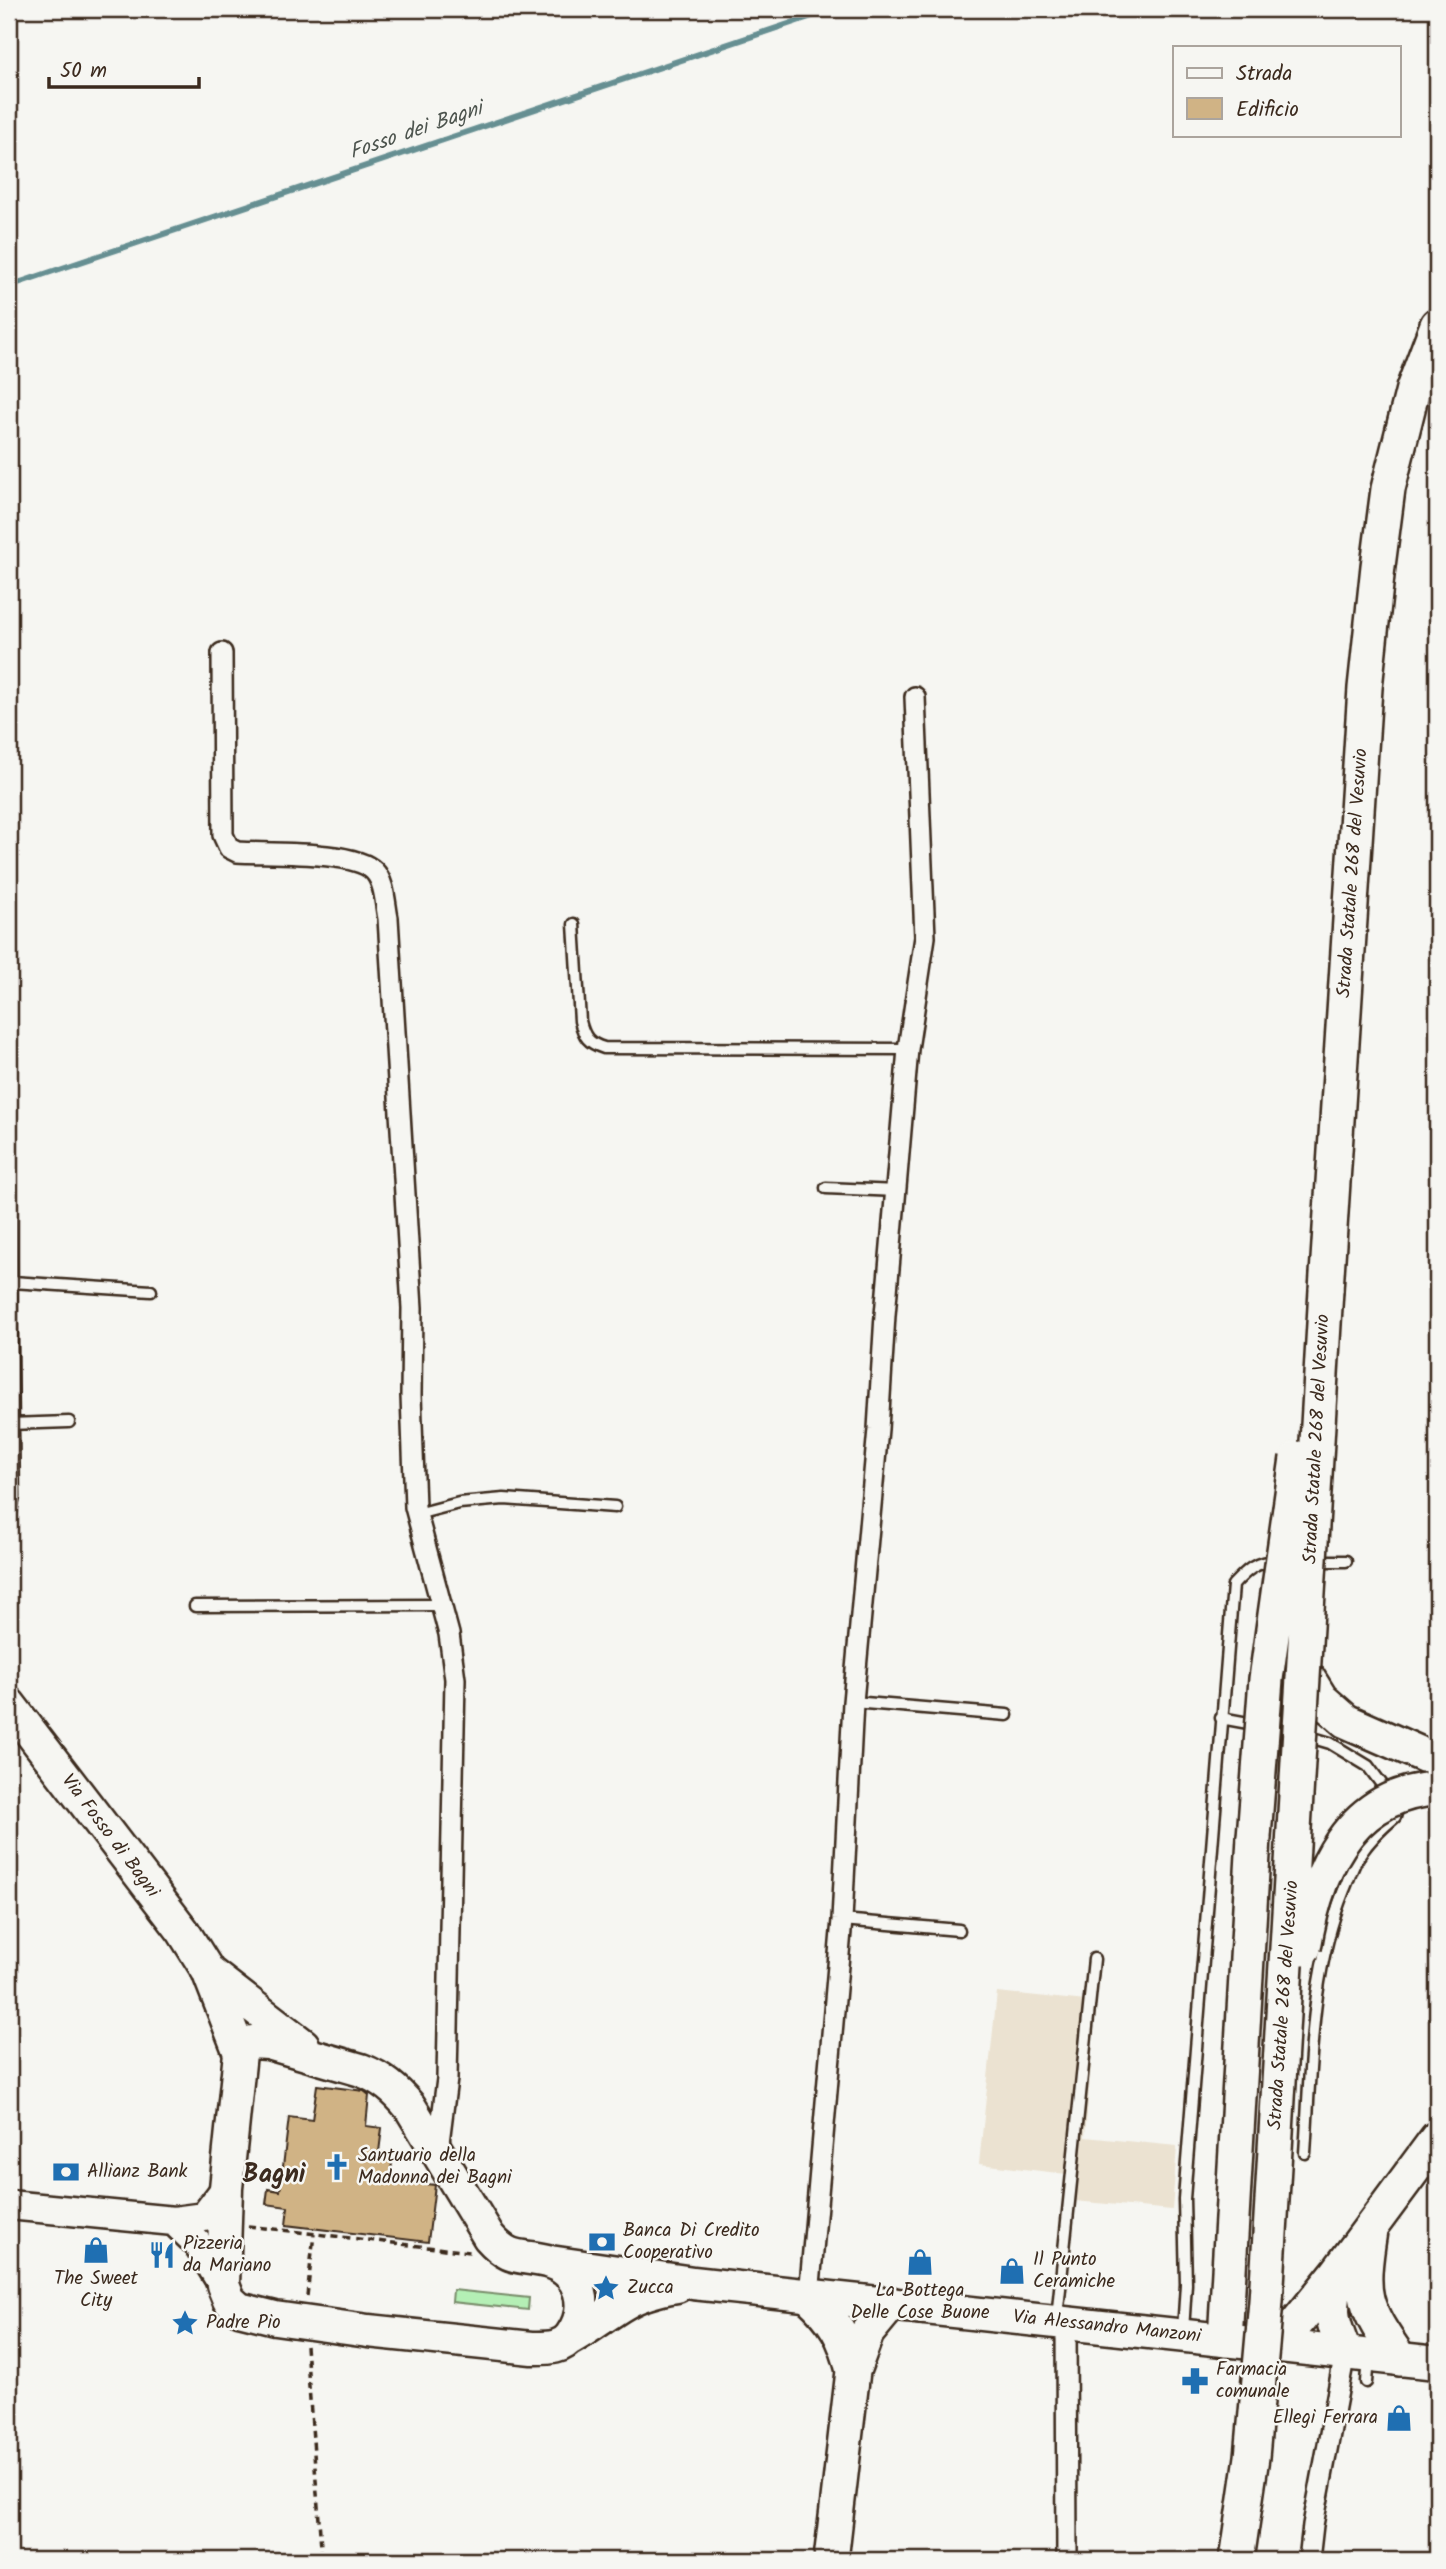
<svg xmlns="http://www.w3.org/2000/svg" width="1446" height="2569" viewBox="0 0 1446 2569" font-family="Kalam,sans-serif">
<style>
.built{fill:#ebe2d1}
.green{fill:#b4efb5;stroke:#788c6a;stroke-width:2}
.lines{fill:none;stroke-linecap:round;stroke-linejoin:round}
.stream{stroke:#668f92;stroke-width:6}
.building{fill:#d0b385;stroke:#3b2a1e;stroke-width:2}
.service-casing{stroke:#3b2a1e;stroke-width:15}
.minor-casing{stroke:#3b2a1e;stroke-width:24}
.secondary-casing{stroke:#3b2a1e;stroke-width:33}
.primary-casing{stroke:#3b2a1e;stroke-width:37}
.trunk-casing{stroke:#3b2a1e;stroke-width:38}
.path{stroke:#3b2a1e;stroke-width:3.5;stroke-dasharray:7 5;stroke-linecap:butt}
.service{stroke:#f6f6f2;stroke-width:10}
.minor{stroke:#f6f6f2;stroke-width:19}
.secondary{stroke:#f6f6f2;stroke-width:28}
.primary{stroke:#f6f6f2;stroke-width:32}
.trunk{stroke:#f6f6f2;stroke-width:33}
.trunk-bridge-casing{stroke:#3b2a1e;stroke-width:38;stroke-linecap:butt}
.trunk-bridge{stroke:#f6f6f2;stroke-width:33}
.labels{text-anchor:middle;dominant-baseline:central;stroke-width:5;stroke-linejoin:round;paint-order:stroke}
.street-label{font-size:19px;fill:#3b2a1e;stroke:#f6f6f2}
.poi-label{font-size:19px;fill:#3b2a1e;stroke:#f6f6f2;text-anchor:start}
.water-label{font-size:21px;font-style:italic;fill:#4d544e;stroke:#f6f6f2}
.district-label{font-size:26px;font-weight:bold;fill:#3b2a1e;stroke:#f6f6f2}
</style>
<rect width="100%" height="100%" fill="#f6f6f2"/>
<filter id="ink" filterUnits="userSpaceOnUse"><feTurbulence type="fractalNoise" baseFrequency=".0143" numOctaves="2"/><feDisplacementMap in="SourceGraphic" scale="14" xChannelSelector="R" yChannelSelector="G"/><feConvolveMatrix kernelMatrix="1 2 1 2 8 2 1 2 1" color-interpolation-filters="sRGB"/></filter>
<g filter="url(#ink)">
<path class="built" d="M997,1992L1096,2002L1085,2137L1177,2146L1172,2210L1064,2200L1067,2174L979,2164Z"/>
<path class="green" d="M453,2290L529,2298L528,2310L452,2302Z"/>
<g class="lines">
<path class="stream" d="M9,286L833,9"/>
</g>
<path class="building" d="M317,2085L364,2091L369,2095L366,2126L382,2128L379,2152L393,2154L390,2180L435,2185L428,2242L286,2225L288,2207L266,2204L268,2189L280,2191L289,2117L312,2120Z"/>
<g class="lines">
<defs>
<path id="service" d="M574,924L580,1021C584,1037 588,1043 604,1048L908,1049
M9,1156L14,1497L9,1521
M826,1188L897,1191
M12,1282L151,1291
M9,1424L69,1422
M417,1514L459,1503L504,1499L615,1507
M1315,1561H1346
M195,1606L441,1605
M853,1702L1007,1715
M1221,1718L1286,1730L1330,1743L1368,1766L1389,1794
M842,1920L959,1930
M1305,2153C1311,2065 1310,1973 1344,1890C1349,1879 1352,1866 1359,1856C1369,1840 1381,1829 1395,1817L1398,1806
M1057,2318L1094,1959
M1183,2331L1186,2284L1184,2199L1233,1585C1246,1571 1256,1561 1276,1561
M1366,2382L1368,2359"/>
<path id="minor" d="M222,653L223,835L229,848L237,852C268,854 354,850 374,871C385,882 385,904 388,918L412,1308L411,1395L415,1507L449,1634L455,1679L447,2079L438,2150
M809,2296L842,1920L853,1702L878,1429L885,1315L908,1049L925,937L915,697
M1066,2323L1067,2560
M1309,2560L1313,2525L1345,2353"/>
<path id="secondary" d="M9,2205L174,2221L204,2217L226,2188
M174,2221L197,2243L223,2285"/>
<path id="primary" d="M9,1704L183,1931L208,1971L240,2053
M211,1974L303,2045
M252,2042L268,2043L361,2070C382,2078 396,2090 410,2107L489,2237C511,2262 520,2254 547,2261C582,2271 591,2308 571,2336C562,2349 547,2348 532,2348L368,2331L275,2318L239,2309L229,2300L223,2285L226,2188L240,2053L245,2046Z
M550,2262L693,2283L1437,2363
M569,2339C589,2328 606,2314 625,2303C641,2293 659,2289 677,2286"/>
<path id="trunk" d="M1326,1290L1365,688L1378,566L1388,489L1413,389L1437,325
M1303,1670L1321,1699L1346,1721L1437,1761
M1370,2231C1360,2296 1362,2305 1400,2359
M1337,2273C1330,2311 1330,2318 1345,2353
M809,2296C835,2320 845,2337 853,2371
M1225,2340L1254,1837
M1279,2345L1337,2273L1437,2138
M831,2560L853,2371L867,2333L891,2304"/>
</defs>
<use href="#service" class="service-casing"/>
<use href="#minor" class="minor-casing"/>
<use href="#secondary" class="secondary-casing"/>
<use href="#primary" class="primary-casing"/>
<use href="#trunk" class="trunk-casing"/>
<path class="path" d="M248,2226L470,2252
M307,2296L314,2234
M306,2346L322,2560"/>
<use href="#service" class="service"/>
<use href="#minor" class="minor"/>
<use href="#secondary" class="secondary"/>
<use href="#primary" class="primary"/>
<use href="#trunk" class="trunk"/>
<defs>
<path id="trunk-bridge" d="M1254,1837L1266,1679L1297,1458
M1304,1948C1316,1872 1349,1793 1437,1789
M1237,2560L1252,2457L1266,2301L1326,1290"/>
</defs>
<use href="#trunk-bridge" class="trunk-bridge-casing"/>
<use href="#trunk-bridge" class="trunk-bridge"/>
</g>
</g>
<defs>
<symbol id="church-bare" viewBox="-9 -9 18 18"><path d="M-1.2-6h2.4v3.5h3.3v2.4h-3.3V6h-2.4V-.1h-3.3v-2.4h3.3Z" fill="#1f6fb2" stroke="#f6f6f2" stroke-width="2.5" paint-order="stroke"/></symbol>
<symbol id="bank-bare" viewBox="-9 -9 18 18"><path d="M-6-4H6V4H-6ZM0-2.3a2.3 2.3 0 1 0 0 4.6a2.3 2.3 0 1 0 0-4.6Z" fill="#1f6fb2" stroke="#f6f6f2" stroke-width="2.5" paint-order="stroke"/></symbol>
<symbol id="shop-bare" viewBox="-9 -9 18 18"><path d="M-5-2.5h2.3a2.7 3.5 0 0 1 5.4 0H5L5.5 6h-11ZM-1.5-2.5h3a1.5 2.3 0 0 0-3 0Z" fill="#1f6fb2" stroke="#f6f6f2" stroke-width="2.5" paint-order="stroke"/></symbol>
<symbol id="restaurant-bare" viewBox="-9 -9 18 18"><path d="M-5-6h1v4h1v-4h1v4h1v-4h1v5L-1.5 .5V6h-2V.5L-5-1ZM5-6V6H3V1.5H1.5Q1.5-4 5-6Z" fill="#1f6fb2" stroke="#f6f6f2" stroke-width="2.5" paint-order="stroke"/></symbol>
<symbol id="sight-bare" viewBox="-9 -9 18 18"><path d="M0-6L1.8-2.2L6-1.7L2.9 1.2L3.7 5.4L0 3.3L-3.7 5.4L-2.9 1.2L-6-1.7L-1.8-2.2Z" fill="#1f6fb2" stroke="#f6f6f2" stroke-width="2.5" paint-order="stroke"/></symbol>
<symbol id="pharmacy-bare" viewBox="-9 -9 18 18"><path d="M-2-6h4v4h4v4h-4v4h-4v-4h-4v-4h4Z" fill="#1f6fb2" stroke="#f6f6f2" stroke-width="2.5" paint-order="stroke"/></symbol>
</defs>
<g fill-rule="evenodd">
<use href="#church-bare" x="318" y="2148" width="38" height="38"/>
<use href="#bank-bare" x="47" y="2153" width="38" height="38"/>
<use href="#bank-bare" x="583" y="2223" width="38" height="38"/>
<use href="#shop-bare" x="77" y="2231" width="38" height="38"/>
<use href="#restaurant-bare" x="143" y="2236" width="38" height="38"/>
<use href="#shop-bare" x="901" y="2243" width="38" height="38"/>
<use href="#shop-bare" x="993" y="2252" width="38" height="38"/>
<use href="#sight-bare" x="587" y="2269" width="38" height="38"/>
<use href="#sight-bare" x="166" y="2304" width="38" height="38"/>
<use href="#pharmacy-bare" x="1176" y="2362" width="38" height="38"/>
<use href="#shop-bare" x="1380" y="2399" width="38" height="38"/>
</g>
<g class="labels">
<g class="street-label">
<text transform="translate(1353 873) rotate(-86)">Strada Statale 268 del Vesuvio</text>
<text transform="translate(1317 1439) rotate(-87)">Strada Statale 268 del Vesuvio</text>
<text transform="translate(110 1836) rotate(53)">Via Fosso di Bagni</text>
<text transform="translate(1284 2005) rotate(-86)">Strada Statale 268 del Vesuvio</text>
<text transform="translate(1107 2327) rotate(6)">Via Alessandro Manzoni</text>
</g>
<g class="poi-label">
<text x="358" y="2156">Santuario della<tspan x="358" dy="22">Madonna dei Bagni</tspan></text>
<text x="87" y="2172">Allianz Bank</text>
<text x="623" y="2231">Banca Di Credito<tspan x="623" dy="22">Cooperativo</tspan></text>
<text x="183" y="2244">Pizzeria<tspan x="183" dy="22">da Mariano</tspan></text>
<text x="1033" y="2260">Il Punto<tspan x="1033" dy="22">Ceramiche</tspan></text>
<text x="96" y="2279" text-anchor="middle">The Sweet<tspan x="96" dy="22">City</tspan></text>
<text x="627" y="2288">Zucca</text>
<text x="920" y="2291" text-anchor="middle">La Bottega<tspan x="920" dy="22">Delle Cose Buone</tspan></text>
<text x="206" y="2323">Padre Pio</text>
<text x="1216" y="2370">Farmacia<tspan x="1216" dy="22">comunale</tspan></text>
<text x="1378" y="2418" text-anchor="end">Ellegi Ferrara</text>
</g>
<g class="water-label">
<text transform="translate(416 131) rotate(-19)">Fosso dei Bagni</text>
</g>
<g class="district-label">
<text x="274" y="2175">Bagni</text>
</g>
</g>
<rect width="1446" height="2569" fill="none" stroke="#f6f6f2" stroke-width="35"/>
<rect x="18" y="18" width="1411" height="2534" fill="none" stroke="#3b2a1e" stroke-width="2.5" filter="url(#ink)"/>
<rect x="1173" y="46" width="228" height="91" fill="#f6f6f2" stroke="#aba49d" stroke-width="2"/>
<rect x="1187" y="68" width="35" height="10" fill="#f6f6f2" stroke="#aba49d" stroke-width="2"/>
<text x="1236" y="80" font-size="21" fill="#3b2a1e">Strada</text>
<rect x="1187" y="98" width="35" height="21" fill="#d0b385" stroke="#aba49d" stroke-width="2"/>
<text x="1236" y="116" font-size="21" fill="#3b2a1e">Edificio</text>
<path d="M49 77v10h150v-10" fill="none" stroke="#3b2a1e" stroke-width="3.5"/>
<text x="60" y="77" font-size="21" fill="#3b2a1e" stroke="#f6f6f2" stroke-width="5" paint-order="stroke">50 m</text>
</svg>
